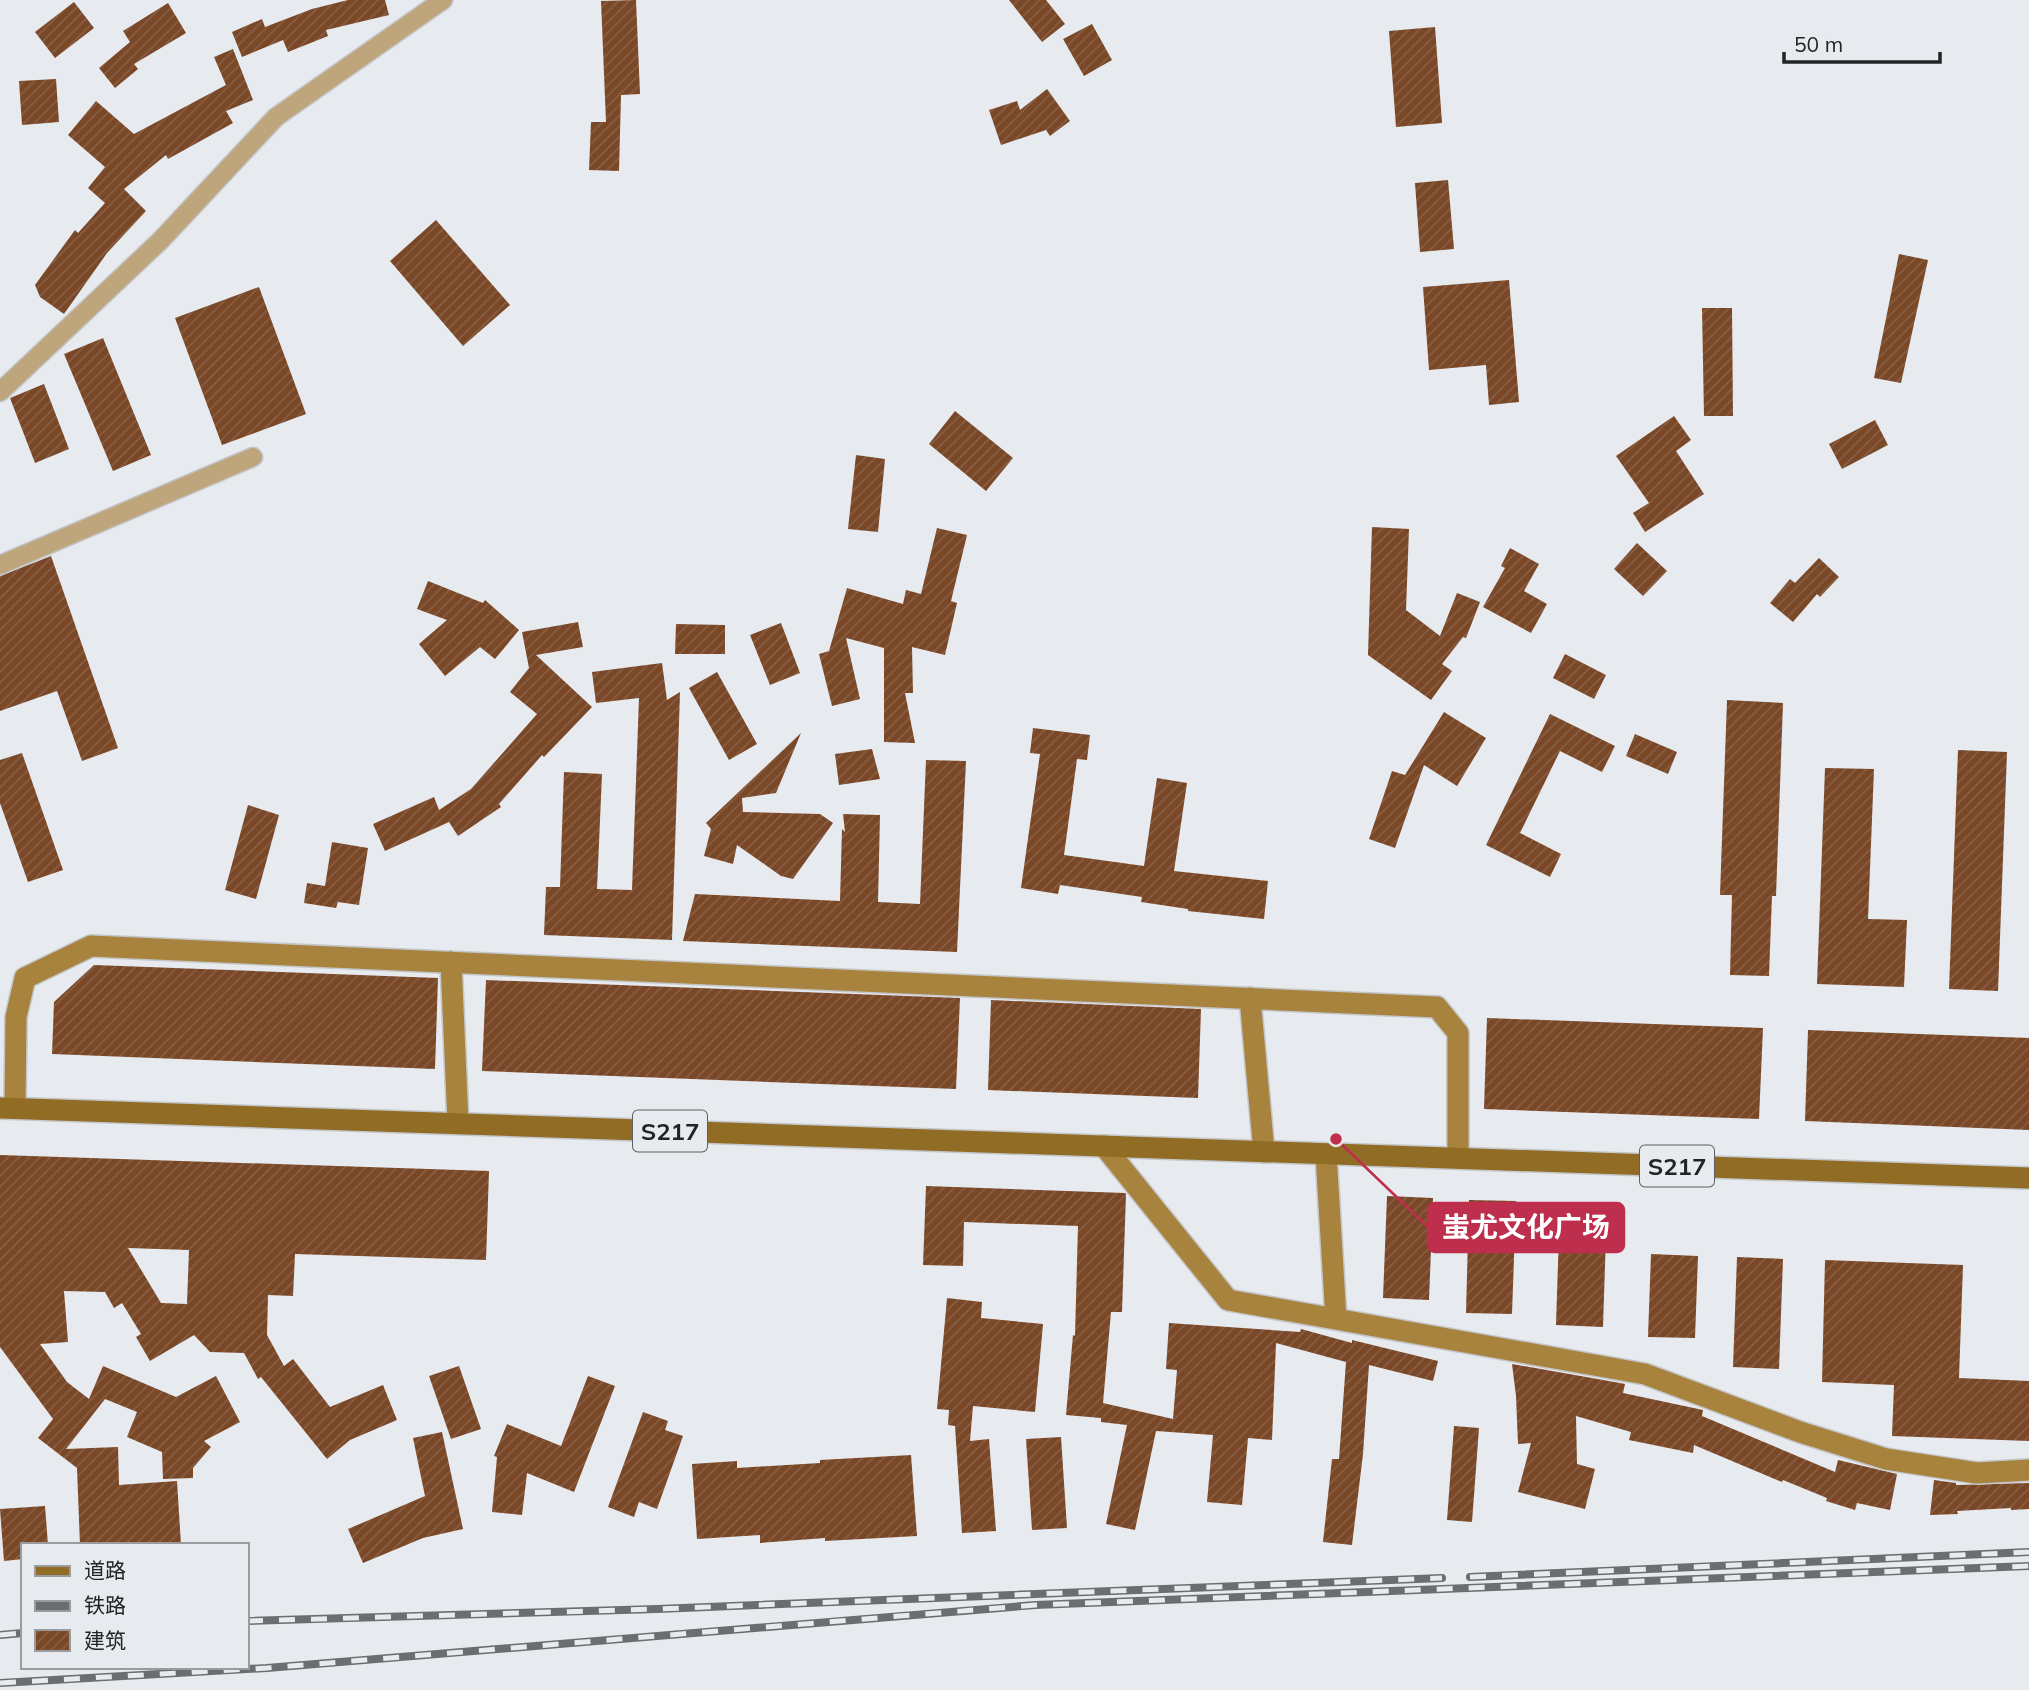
<svg xmlns="http://www.w3.org/2000/svg" width="2029" height="1690" viewBox="0 0 2029 1690" font-family="Mulish,'Noto Sans SC',sans-serif">
<style>
.building{fill:url(#building-hatch);fill-rule:evenodd}
.lines{fill:none;stroke-linecap:round;stroke-linejoin:round}
.street-casing{stroke:#c4c6ca;stroke-width:21}
.secondary-casing{stroke:#c4c6ca;stroke-width:24}
.primary-casing{stroke:#c4c6ca;stroke-width:24}
.street{stroke:#bea57b;stroke-width:18}
.secondary{stroke:#a8833e;stroke-width:21}
.primary{stroke:#906c25;stroke-width:21}
.rail-casing{stroke:#6c6d70;stroke-width:8}
.rail{stroke:#e7eaee;stroke-width:5;stroke-dasharray:16;stroke-linecap:butt}
.labels{text-anchor:middle;dominant-baseline:central;stroke-width:7;stroke-linejoin:round;paint-order:stroke}
.shield{fill:#e7eaee;stroke:#5e5f62;stroke-width:2}
.shield-label{font-size:24px;font-weight:bold;fill:#232426}
.leader{fill:none;stroke:#be2e4d;stroke-width:2.5}
.callout-dot{fill:#be2e4d;stroke:#e7eaee;stroke-width:2.5}
.callout{fill:#be2e4d;stroke:#be2e4d;stroke-width:2.5}
.callout-label{font-size:28px;text-anchor:middle;font-weight:bold;fill:#fff}
</style>
<defs>
<pattern id="building-hatch" width="6" height="6" patternUnits="userSpaceOnUse" patternTransform="scale(1.75)"><rect width="6" height="6" fill="#7a4727"/><path d="M-1 1l2-2M0 6l6-6M5 7l2-2" fill="none" stroke="#875f45"/></pattern>
</defs>
<rect width="100%" height="100%" fill="#e7eaee"/>
<path class="building" d="M348,0H385L389,15L326,30L328,36L288,52L283,40L242,57L232,32L262,19L265,27L312,9Z
M636,0L640,94L621,95L619,171L589,170L591,122H606L601,1Z
M1009,0H1046L1065,24L1042,42Z
M74,2L94,28L55,58L35,32Z
M168,3L186,33L134,64L138,69L115,88L99,68L130,42L123,31Z
M1092,24L1112,60L1084,76L1063,39Z
M1435,27L1442,123L1396,127L1389,31Z
M233,49L253,100L226,111L233,123L168,159L166,155L124,189L146,211L107,253L64,314L40,297L35,285L75,230L78,233L105,203L88,188L105,167L68,135L96,101L134,134L226,85L214,57Z
M56,79L59,122L22,125L19,81Z
M1047,89L1070,121L1050,136L1046,130L1001,145L989,110L1017,101L1020,110Z
M1448,180L1454,249L1420,252L1415,183Z
M436,220L510,305L463,346L390,261Z
M1899,254L1928,260L1901,383L1874,378Z
M1509,280L1519,402L1489,405L1486,365L1429,370L1423,287Z
M259,287L306,414L222,445L175,318Z
M1702,308H1732L1733,416H1704Z
M103,338L151,455L113,471L64,354Z
M44,384L69,449L35,463L10,398Z
M955,411L1013,458L986,491L929,444Z
M1674,416L1691,440L1676,451L1704,494L1645,532L1633,513L1649,503L1616,456Z
M1875,420L1888,445L1842,469L1829,444Z
M856,455L885,459L878,532L848,529Z
M1372,527L1409,529L1406,610L1440,636L1457,593L1480,602L1466,638L1463,637L1442,664L1452,671L1431,700L1368,655Z
M937,528L967,535L951,601L957,603L945,655L912,647L913,693H905L915,743L884,742V648L846,638L860,699L832,706L819,654L829,651L847,588L903,604L906,590L921,594Z
M1637,543L1667,571L1643,596L1614,569Z
M1510,548L1539,564L1524,591L1547,604L1531,633L1483,607L1505,568L1501,566Z
M51,556L118,748L82,761L57,691L0,711V576Z
M1819,558L1839,577L1820,597L1817,594L1793,622L1770,603L1790,579L1795,583Z
M428,581L483,603L485,600L519,630L495,659L480,647L445,676L419,644L447,620L417,609Z
M578,622L583,647L536,655L592,707L544,757L542,755L499,804L501,807L458,836L449,822L385,851L373,824L434,797L439,810L471,789L537,714L510,692L529,668L522,632Z
M781,623L800,673L770,685L750,635Z
M676,624L725,625V654H675Z
M1565,654L1606,675L1594,699L1553,678Z
M662,663L667,700L680,692L672,940L544,935L546,887H560L564,772L602,774L597,889L632,890L639,698L596,703L592,672Z
M717,672L757,744L729,760L689,688Z
M1727,700L1783,703L1776,896H1772L1769,976L1730,975L1732,895H1720Z
M1444,712L1486,738L1457,786L1424,765L1395,848L1369,839L1392,771L1405,775Z
M1550,714L1615,746L1602,772L1560,751L1520,833L1561,854L1550,877L1486,845Z
M1033,728L1090,735L1087,760L1077,759L1064,855L1144,866L1157,778L1187,783L1174,871L1268,881L1264,919L1188,911V909L1141,902L1142,897L1060,885L1058,894L1021,888L1040,754L1030,753Z
M801,733L776,793L742,798L743,812L820,814L833,823L793,879L781,876L737,845L733,864L704,856L711,829L706,823Z
M1635,734L1677,752L1668,774L1626,756Z
M872,749L880,779L839,785L835,754Z
M1958,750L2007,752L1998,991L1949,989Z
M22,753L63,870L28,882L0,803V760Z
M926,760L966,761L957,952L683,941L695,894L840,901L842,829L845,832L843,814L880,815L878,902L920,904Z
M1825,768L1874,769L1868,919L1907,920L1904,987L1817,984Z
M248,805L279,815L256,899L225,890Z
M332,842L368,848L359,905L338,902L336,908L304,903L307,883L325,886Z
M94,965L438,978L435,1069L52,1054L54,1002Z
M486,980L960,998L956,1089L482,1071Z
M991,1000L1201,1009L1198,1098L988,1090Z
M1487,1018L1763,1028L1759,1119L1484,1109Z
M1808,1030L2029,1038V1130L1805,1121Z
M0,1155L489,1171L486,1260L295,1254L293,1296L268,1295L267,1335L284,1366L293,1359L330,1407L383,1385L397,1420L350,1440L327,1459L261,1377L258,1379L244,1353L210,1352L194,1335L150,1361L136,1337L141,1334L122,1303L114,1308L105,1292L64,1291L68,1342L40,1344L67,1382L89,1399L103,1366L176,1397L216,1376L240,1422L204,1441L211,1447L193,1468V1478L163,1479L162,1452L127,1437L137,1412L105,1399L66,1449L118,1447L119,1485L177,1481L181,1545H80L77,1468L38,1438L53,1419L0,1347ZM128,1248L189,1250L187,1304L161,1303Z
M926,1186L1125,1193L1126,1194L1122,1312H1111L1103,1403L1173,1419L1177,1370L1166,1369L1169,1323L1300,1332L1301,1329L1352,1343V1340L1438,1361L1433,1381L1369,1365L1363,1454L1352,1545L1323,1542L1332,1459H1339L1346,1362L1276,1343L1272,1440L1248,1438L1242,1505L1207,1502L1213,1435L1156,1431L1135,1530L1106,1524L1127,1425L1101,1422V1418L1066,1415L1073,1335L1075,1336L1078,1226L964,1222L963,1266L923,1265Z
M1387,1196L1433,1198L1429,1300L1383,1298Z
M1469,1200L1516,1201L1512,1314L1466,1313Z
M1560,1203L1607,1204L1603,1327L1556,1325Z
M1651,1254L1698,1256L1695,1338L1648,1337Z
M1737,1257L1783,1259L1779,1369L1733,1367Z
M1825,1260L1963,1265L1959,1378L2029,1381V1441L1892,1436L1894,1385L1822,1382Z
M947,1298L982,1302L981,1318L1043,1324L1035,1412L973,1406L970,1441L989,1439L996,1531L962,1533L955,1426L948,1425L949,1410L937,1409Z
M1512,1364L1620,1383L1625,1384L1623,1393L1703,1410L1702,1416L1835,1472L1838,1460L1897,1474L1890,1510L1857,1503L1855,1510L1826,1501L1827,1498L1783,1480L1782,1482L1694,1445L1693,1453L1629,1440L1631,1432L1576,1416L1577,1464L1595,1469L1585,1509L1518,1492L1531,1443L1518,1444L1516,1396Z
M459,1366L481,1429L451,1439L429,1376Z
M588,1376L615,1386L574,1492L527,1473L522,1515L492,1512L497,1457L494,1456L507,1424L561,1446Z
M643,1412L668,1421L665,1430L683,1436L657,1509L639,1502L634,1517L608,1507Z
M1454,1426L1479,1428L1472,1522L1447,1520Z
M442,1432L463,1529L423,1538L363,1563L348,1529L425,1496L413,1438Z
M1061,1437L1067,1528L1032,1530L1026,1439Z
M911,1455L917,1536L825,1541V1538L760,1543V1535L697,1539L692,1464L737,1461V1468L820,1463V1460Z
M1934,1480L1956,1483V1485L2029,1483V1509L2011,1510V1508L1957,1511L1958,1514L1930,1515Z
M45,1506L48,1545H23V1559L4,1561L0,1509Z"/>
<g class="lines">
<defs>
<path id="street" d="M0,392L161,240L276,117L443,0
M0,565L253,457"/>
<path id="secondary" d="M451,962L458,1123
M1250,998L1264,1152
M15,1108L16,1017L25,978L91,946L1437,1007L1458,1033V1158
M1104,1146L1228,1300L1645,1374L1800,1432L1886,1459L1977,1473L2029,1470
M1326,1154L1336,1319"/>
<path id="primary" d="M0,1108L2029,1178"/>
</defs>
<use href="#street" class="street-casing"/>
<use href="#secondary" class="secondary-casing"/>
<use href="#primary" class="primary-casing"/>
<use href="#street" class="street"/>
<use href="#secondary" class="secondary"/>
<use href="#primary" class="primary"/>
<defs>
<path id="rail" d="M1470,1577L2029,1552
M247,1621L657,1609L1442,1578
M0,1635L23,1633
M0,1683L267,1668L1035,1605L2029,1566"/>
</defs>
<use href="#rail" class="rail-casing"/>
<use href="#rail" class="rail"/>
</g>
<g class="labels">
<g class="shield">
<rect x="633" y="1110.5" width="74" height="41" rx="5"/>
<rect x="1640" y="1145.5" width="74" height="41" rx="5"/>
</g>
<g class="shield-label">
<text x="670" y="1131">S217</text>
<text x="1677" y="1166">S217</text>
</g>
</g>
<path class="leader" d="M1336 1139L1428 1227"/>
<circle class="callout-dot" cx="1336" cy="1139" r="7"/>
<rect class="callout" x="1428" y="1203" width="196" height="49" rx="7"/>
<g class="callout-label">
<text x="1526" y="1237">蚩尤文化广场</text>
</g>
<rect x="21" y="1543" width="228" height="126" fill="#e7eaee" stroke="#999b9e" stroke-width="2"/>
<rect x="35" y="1566" width="35" height="10" fill="#906c25" stroke="#999b9e" stroke-width="2"/>
<text x="84" y="1578" font-size="21" fill="#232426">道路</text>
<rect x="35" y="1601" width="35" height="10" fill="#6c6d70" stroke="#999b9e" stroke-width="2"/>
<text x="84" y="1613" font-size="21" fill="#232426">铁路</text>
<rect x="35" y="1630" width="35" height="21" fill="url(#building-hatch)" stroke="#999b9e" stroke-width="2"/>
<text x="84" y="1648" font-size="21" fill="#232426">建筑</text>
<path d="M1784 52v10h156v-10" fill="none" stroke="#232426" stroke-width="3.5"/>
<text x="1794" y="52" font-size="21" fill="#232426" stroke="#e7eaee" stroke-width="5" paint-order="stroke">50 m</text>
</svg>
